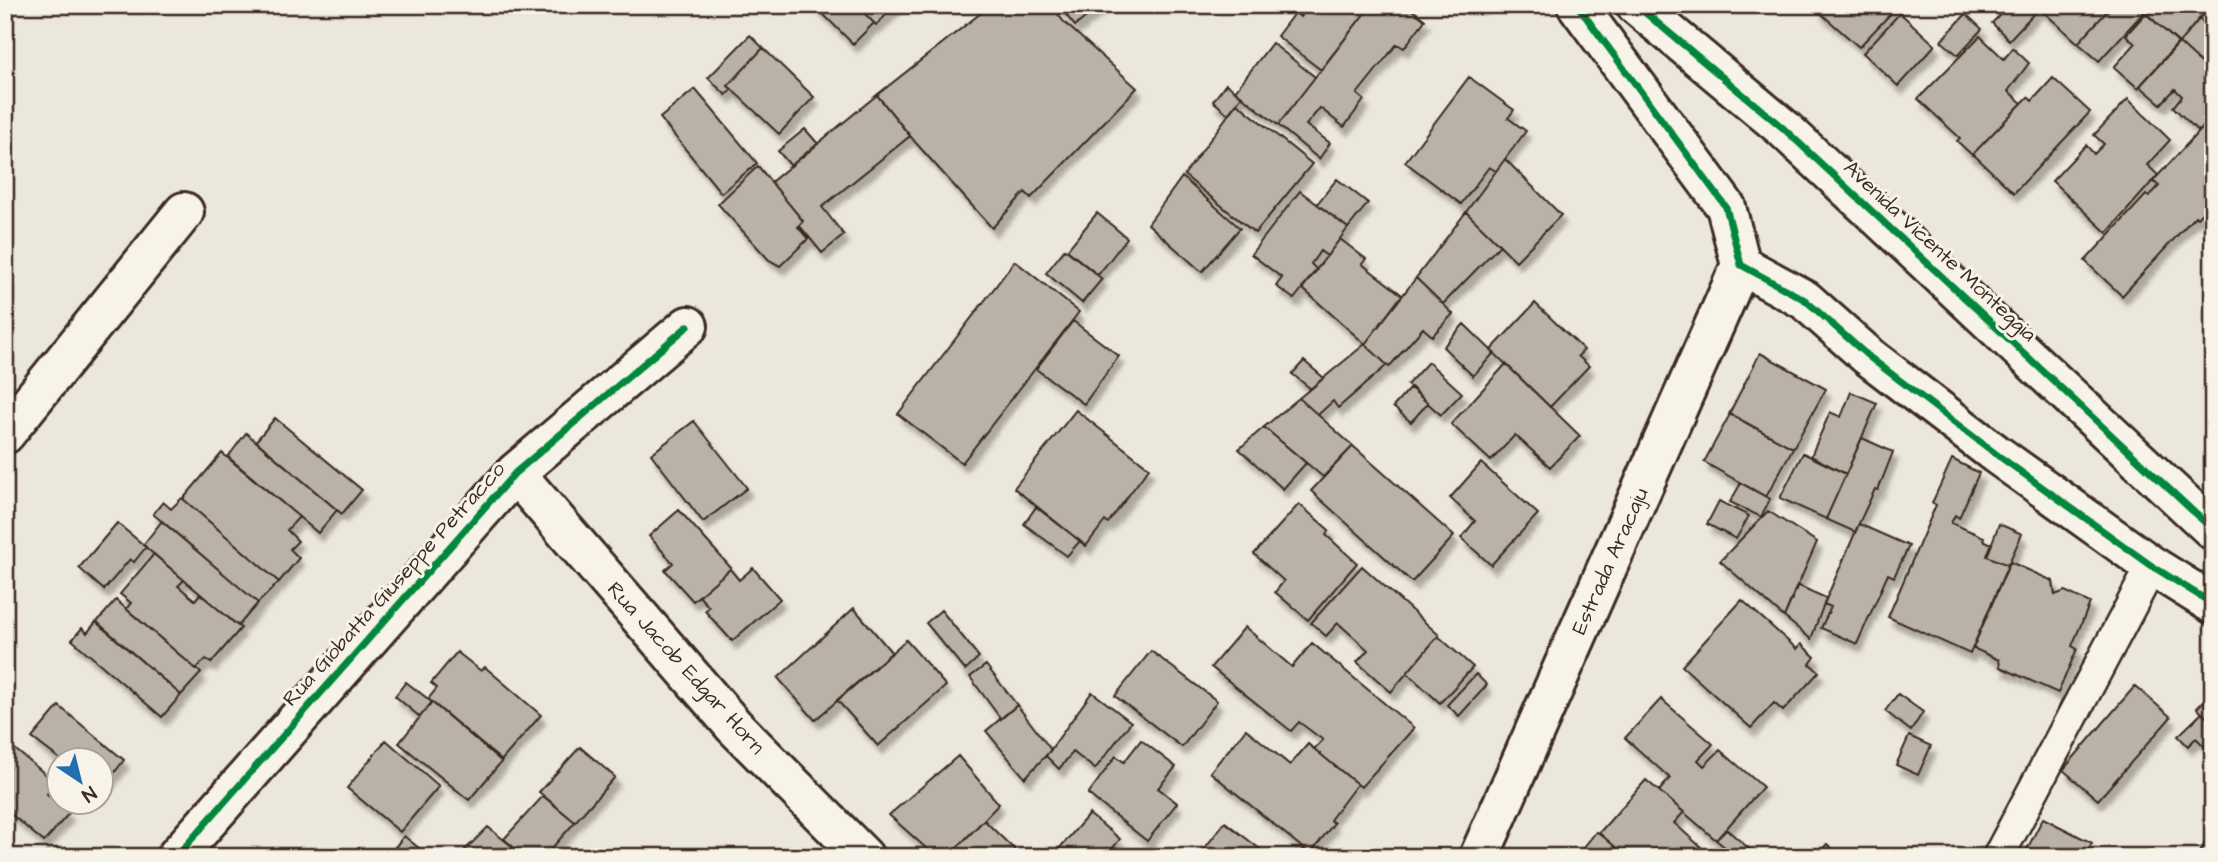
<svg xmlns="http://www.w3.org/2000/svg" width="2218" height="862" viewBox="0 0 2218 862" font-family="'Architects Daughter',sans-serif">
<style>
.building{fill:#bab2a7;stroke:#3b2a1e;stroke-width:2;filter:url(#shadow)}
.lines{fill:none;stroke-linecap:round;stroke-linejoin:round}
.service-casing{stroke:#3b2a1e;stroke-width:35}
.minor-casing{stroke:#3b2a1e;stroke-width:44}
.secondary-casing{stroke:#3b2a1e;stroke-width:44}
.service{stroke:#f7f3e8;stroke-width:30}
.minor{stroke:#f7f3e8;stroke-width:38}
.secondary{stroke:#f7f3e8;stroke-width:38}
.cycleway-casing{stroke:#f7f3e8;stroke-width:11}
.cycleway{stroke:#00873e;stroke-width:7}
.labels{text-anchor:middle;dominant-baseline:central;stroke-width:6;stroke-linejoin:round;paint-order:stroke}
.street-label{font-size:21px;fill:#3b2a1e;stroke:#f7f3e8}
</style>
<defs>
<filter id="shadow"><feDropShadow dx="4.5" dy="8" stdDeviation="2" flood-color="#0004"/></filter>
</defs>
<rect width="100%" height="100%" fill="#ece7dc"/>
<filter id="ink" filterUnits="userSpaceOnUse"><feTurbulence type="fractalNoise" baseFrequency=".0143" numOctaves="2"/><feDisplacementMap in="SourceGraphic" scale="14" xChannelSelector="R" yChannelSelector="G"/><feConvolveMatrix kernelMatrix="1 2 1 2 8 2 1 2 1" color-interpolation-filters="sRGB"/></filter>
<g filter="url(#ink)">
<path class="building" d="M814,5H856L874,23L853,44Z
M856,5H896L876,25Z
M991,5H1051L1064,22L1137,88L1031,198L1025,192L992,228L915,142L877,95Z
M1058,5H1101L1075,26Z
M1310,5H1363L1368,9L1321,70L1277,36L1295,12L1300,17Z
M1371,5H1406L1425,20L1404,48L1397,44L1357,94L1364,100L1344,127L1320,108L1306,125L1330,143L1319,159L1278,125Z
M1822,5H1899L1859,47L1817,10Z
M2010,5H2113L2078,43L2039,8L2009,40L1992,23Z
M2113,5H2137L2144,12L2099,61L2078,43Z
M2154,5H2211L2179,43L2146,14Z
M1900,13L1935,45L1898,86L1863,53Z
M2146,13L2178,43L2138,88L2114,67L2135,44L2126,35Z
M1966,14L1982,29L1958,55L1941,41Z
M2199,19L2213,32V74L2179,43Z
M750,35L763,48L728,86L732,89L726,95L708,78Z
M1980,36L2004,59L2013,48L2029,63L2008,91L2022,103L1972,155L1957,141L1960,138L1918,99Z
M1272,43L1315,77L1278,125L1235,91Z
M2179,43L2213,74V116L2199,132L2173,107L2182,96L2175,89L2161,104L2140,86Z
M763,48L814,97L779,134L728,86Z
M1469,77L1514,110L1508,118L1526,131L1496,171L1489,167L1461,204L1405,162Z
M2053,78L2090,112L2014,193L1973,154L2028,97L2032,101Z
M1226,84L1242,96L1228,114L1213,101Z
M695,89L757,163L721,193L660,118Z
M877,95L910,136L822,207L844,235L822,253L799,225L803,221L771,182Z
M2128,99L2170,140L2147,165L2158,175L2107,233L2052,181L2086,145L2094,154L2104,144L2094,135Z
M1237,103L1312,164L1255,233L1184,175Z
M2213,116V202L2197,218L2195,216L2122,296L2085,261L2146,195L2149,197L2159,186L2153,181Z
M805,129L818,144L791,166L778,151Z
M1505,159L1561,215L1516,261L1466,212Z
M758,166L803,221L798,227L808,239L780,266L769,260L718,204Z
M1182,177L1240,228L1202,272L1148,224Z
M1337,179L1368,203L1348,228L1317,204Z
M1300,191L1348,228L1327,256L1320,251L1311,264L1317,270L1294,299L1276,286L1282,278L1251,254Z
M1466,212L1500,245L1443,304L1416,278Z
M1097,213L1127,238L1098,275L1067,250Z
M1340,239L1366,259L1362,264L1402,295L1365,344L1302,288Z
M1065,249L1102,279L1082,303L1046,273Z
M1015,261L1079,312L962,463L898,414Z
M1416,278L1453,314L1432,336L1423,328L1389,367L1365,344Z
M1535,303L1584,350L1578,356L1589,366L1550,407L1491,350Z
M1073,321L1119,356L1084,404L1036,369Z
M1464,324L1494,353L1473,376L1443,347Z
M1365,344L1387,365L1338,408L1333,401L1318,415L1299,398Z
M1760,353L1826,389L1793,448L1729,414Z
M1304,361L1324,378L1311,389L1292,374Z
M1428,362L1462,393L1441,415L1407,385Z
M1506,364L1580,436L1550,467L1515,435L1491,461L1451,424Z
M1411,387L1428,403L1411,422L1393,407Z
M1851,392L1877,403L1846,474L1811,456L1830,412L1841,417Z
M1299,398L1353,446L1323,477L1264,427Z
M1076,410L1149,468L1108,523L1105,521L1086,546L1014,488Z
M1730,414L1793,448L1766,497L1704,462Z
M275,418L362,490L342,514L256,441Z
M694,421L747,488L703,522L651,454Z
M1264,427L1306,463L1283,489L1239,449Z
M246,433L337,510L318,533L228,457Z
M1862,438L1893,452L1878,490L1875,489L1855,532L1826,519Z
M1353,446L1454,536L1412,582L1311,491Z
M222,453L299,517L287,530L298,541L290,549L299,558L279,582L183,499Z
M1803,453L1846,474L1826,519L1780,498Z
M1952,459L1979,473L1959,518L1955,515L1951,523L1984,537L1983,540L1992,544L1987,556L2008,565L1970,654L1888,617L1936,505L1932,503Z
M1481,463L1538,514L1491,565L1461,538L1475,521L1450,498Z
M1741,483L1770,499L1761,517L1730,502Z
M182,498L279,582L258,603L153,514L163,502L171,509Z
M1719,501L1749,516L1736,539L1707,524Z
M1299,504L1329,530L1326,535L1357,563L1308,620L1275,592L1284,581L1254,554Z
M1036,507L1080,541L1067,556L1024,524Z
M679,510L731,568L693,601L665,570L673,563L649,536Z
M1768,511L1817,542L1784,617L1720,561Z
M162,521L258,603L238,626L143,545Z
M117,523L146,547L134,562L130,559L104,590L79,568Z
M1859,524L1909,546L1894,577L1888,574L1857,644L1821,628L1831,607L1824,604Z
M1999,524L2022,534L2008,565L1987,556Z
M154,554L184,580L178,586L195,600L200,594L241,628L211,663L206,659L196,669L126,609L131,603L120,594Z
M2010,562L2053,581L2055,595L2065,591L2090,603L2072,646L2077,649L2058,693L2000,667L1999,660L1973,648Z
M1362,566L1439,635L1391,692L1357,662L1368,650L1338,623L1326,636L1311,623Z
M753,568L780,599L732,641L705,611L709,607L699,596L730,569L739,580Z
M1797,585L1826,598L1811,639L1784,617Z
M116,600L201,673L181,695L97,622Z
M1742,600L1797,649L1801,644L1815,657L1810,664L1819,672L1783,711L1774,703L1751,728L1682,666Z
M854,608L892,653L815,720L778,678Z
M941,610L979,657L965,670L926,623Z
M96,622L181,695L162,717L72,640L82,628L87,633Z
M1245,627L1292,667L1312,643L1414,728L1361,787L1314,749L1323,740L1299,722L1291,731L1211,667Z
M1438,636L1473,667L1440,703L1407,673Z
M906,640L946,686L878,746L837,700Z
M1151,651L1217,701L1182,747L1115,696Z
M457,652L481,671L485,667L541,715L501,761L428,699L437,688L431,683Z
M986,665L1017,705L1001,719L970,677Z
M1476,674L1487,685L1459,716L1447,705Z
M406,682L432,702L420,717L395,696Z
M2135,686L2171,717L2098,800L2063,770Z
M1092,692L1131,722L1095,769L1073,752L1059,769L1046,756Z
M2213,692V724L2197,708Z
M1898,694L1923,712L1911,731L1885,711Z
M1661,699L1713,744L1698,760L1704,766L1720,750L1763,787L1716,840L1659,791L1670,778L1625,738Z
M432,702L502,761L469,800L399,743Z
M1017,705L1051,750L1025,778L986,731Z
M59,706L124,760L102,789V760H61L32,738Z
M2202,713L2213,724V755L2196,738L2188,746L2178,736Z
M1246,729L1290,765L1308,744L1357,784L1330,820L1334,823L1310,854L1210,772Z
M1909,736L1931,746L1918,775L1896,765Z
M386,740L439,786L400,832L347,788Z
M1141,740L1176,767L1158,788L1177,803L1147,841L1088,794L1116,756L1124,762Z
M5,741L56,783L47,794L69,813L44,842L5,809Z
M580,747L615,777L575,822L539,792Z
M958,756L999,804L948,857H936L889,815Z
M1646,780L1684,812L1674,823L1712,857H1627L1599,833Z
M543,796L575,822L544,857H525L504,839Z
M1089,814L1120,839L1108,854L1111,857H1052Z
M2043,818L2092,843L2084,857H2023Z
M984,820L1021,856L1020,857H948Z
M1225,822L1269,856V857H1198Z
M2213,826V857H2198Z
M488,827L514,848L505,857H458Z
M1726,829L1752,851L1747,857H1737L1716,840Z
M1596,832L1599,833L1627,857H1576Z
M404,836L430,857H387Z
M1827,844L1842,857H1815Z"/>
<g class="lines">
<defs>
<path id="service" d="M1998,857L2152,566"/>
<path id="minor" d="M1577,5L1726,207L1741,265L1805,300L1868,356L1996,454L2152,566L2213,604
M5,434L184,212
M515,473L734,726L864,857
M176,857L515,473L688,326
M1479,857L1741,265"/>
<path id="secondary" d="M1636,5L1783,128L2213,530"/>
</defs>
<use href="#service" class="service-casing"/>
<use href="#minor" class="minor-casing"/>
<use href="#secondary" class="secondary-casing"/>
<use href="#service" class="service"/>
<use href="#minor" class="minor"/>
<use href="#secondary" class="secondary"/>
<defs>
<path id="cycleway" d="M1577,5L1726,207L1741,265L1805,300L1868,356L1996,454L2152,566L2213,604
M1636,5L1783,128L2213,530
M176,857L515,473L688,326"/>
</defs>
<use href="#cycleway" class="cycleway-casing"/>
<use href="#cycleway" class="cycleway"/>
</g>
</g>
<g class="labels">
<g class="street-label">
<text transform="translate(1940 251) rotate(43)">Avenida Vicente Monteggia</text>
<text transform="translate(1610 561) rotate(-66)">Estrada Aracaju</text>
<text transform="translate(394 584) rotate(-48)">Rua Giobatta Giuseppe Petracco</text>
<text transform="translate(686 668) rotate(48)">Rua Jacob Edgar Horn</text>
</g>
</g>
<rect width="2218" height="862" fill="none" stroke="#f7f3e8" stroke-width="28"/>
<rect x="14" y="14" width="2190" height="834" fill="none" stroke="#3b2a1e" stroke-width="2.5" filter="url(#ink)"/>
<g transform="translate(80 781) rotate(145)"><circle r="33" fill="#f7f3e8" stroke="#aca397" stroke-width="2"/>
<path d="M0-5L12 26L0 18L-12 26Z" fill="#1f6fb2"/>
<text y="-10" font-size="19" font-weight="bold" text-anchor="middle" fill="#3b2a1e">N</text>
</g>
</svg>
